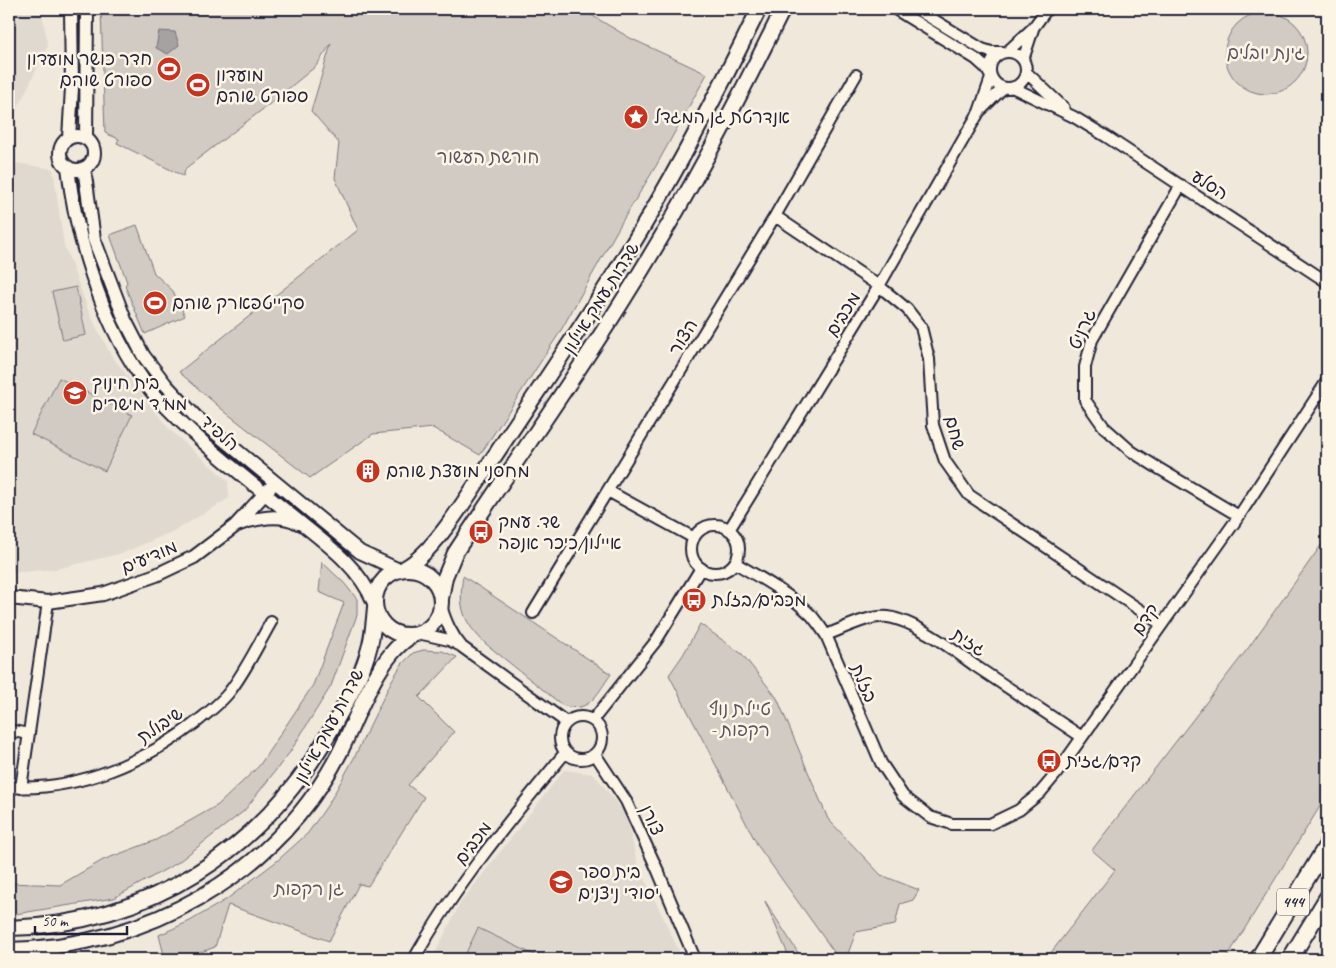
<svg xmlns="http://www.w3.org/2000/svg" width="1336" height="968" viewBox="0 0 1336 968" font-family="Caveat,'Playpen Sans Hebrew',sans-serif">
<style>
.built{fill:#e0d9cf}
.green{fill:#d1cbc3;stroke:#7a767f}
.water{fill:#a6a2a2;stroke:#716f79}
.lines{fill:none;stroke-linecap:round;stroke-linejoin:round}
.minor-casing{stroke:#22223b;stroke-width:14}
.tertiary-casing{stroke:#22223b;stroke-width:16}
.secondary-casing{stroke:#22223b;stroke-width:18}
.primary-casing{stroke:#22223b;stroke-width:19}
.minor{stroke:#fcf5e5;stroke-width:10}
.tertiary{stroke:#fcf5e5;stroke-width:12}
.secondary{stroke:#fcf5e5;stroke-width:14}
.primary{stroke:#fcf5e5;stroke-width:15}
.labels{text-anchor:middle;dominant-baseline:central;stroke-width:5;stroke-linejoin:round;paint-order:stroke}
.shield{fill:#fcf5e5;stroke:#63616e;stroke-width:1}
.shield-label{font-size:16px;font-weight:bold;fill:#22223b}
.park-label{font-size:18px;fill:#575564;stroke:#fcf5e5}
.poi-label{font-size:18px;fill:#22223b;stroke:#fcf5e5;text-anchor:start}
.street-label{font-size:18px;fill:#22223b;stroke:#fcf5e5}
</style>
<rect width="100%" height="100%" fill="#efe8db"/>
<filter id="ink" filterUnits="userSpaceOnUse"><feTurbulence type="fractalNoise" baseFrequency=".02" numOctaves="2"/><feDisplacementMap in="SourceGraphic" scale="10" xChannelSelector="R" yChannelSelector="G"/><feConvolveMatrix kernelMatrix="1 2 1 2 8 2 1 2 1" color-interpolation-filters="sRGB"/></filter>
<g filter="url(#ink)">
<path class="built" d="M9,9H41L48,46L15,113L9,110Z
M9,162L53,169L64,245L91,317L111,355L170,430L228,481L229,498L178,529L123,553L56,569L9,573Z
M564,770L594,774L627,816L637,863L683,959H432L461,902Z"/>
<path class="green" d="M101,9H581L630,38L707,74L656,166L623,220L560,332L480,455L433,428L373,434L310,478L224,411L179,372L358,230L335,178L339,143L311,111L331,44L316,66L271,103L186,168L183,176L117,143L119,139L105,133Z
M1225 53a41 41 0 1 1 82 0a41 41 0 1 1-82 0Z
M137,225L154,273L173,291L185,316L145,334L125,286L127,282L110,235Z
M76,287L86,335L63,340L52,292Z
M59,378L132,415L105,471L31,434Z
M1327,537V795L1226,959H1046L1115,870L1092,850L1249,647Z
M322,562L344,583L357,599V615L331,686L290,752L244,811L177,863L114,898L9,915V883L60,885L103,860L156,840L218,805L259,766L313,685L344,603L319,592Z
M463,576L611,674C597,694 589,715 562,705L486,644C463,622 458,608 463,576Z
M700,624L742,654L777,698L828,819L881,875L919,890L913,900L900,904L895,925L856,932L846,959H839L758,846L669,675L683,655Z
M423,650L442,651L457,657L419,697L454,732L408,785L424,797L368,886L359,884L329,941L228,905L215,947L182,959H165L159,935L190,921L227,899L277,861L308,833L329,803L354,758L392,680L402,664L413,653Z
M765,901L802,959H790Z
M478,928L543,959H463Z"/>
<path class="water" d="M159,31L175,32L179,45L168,54L156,48Z"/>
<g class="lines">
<defs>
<path id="minor" d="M895,9L976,59L986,68L990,75
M916,9L982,49L991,52H1002
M990 70a18 18 0 1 1 36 0a18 18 0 1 1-36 0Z
M1007,52L1033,28L1047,9
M1023,60L1033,29
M1026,72L1064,108
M1014,88L1074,117L1107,137L1327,282
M981,110L1003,88
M1181,185L1092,340L1085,367V400L1104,427L1131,451L1158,468L1239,516
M775,216L879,286L907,309L921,327L929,359L933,425L945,461L969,495L1161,624
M608,491L694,538
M691 549a24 24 0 1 1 48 0a24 24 0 1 1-48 0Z
M729,530L879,286L979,112L991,78
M735,563C761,578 790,594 812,616C817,622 822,629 826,635L881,763L903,796L930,817L952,824H990L1019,810L1040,793L1056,774L1239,516L1327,381
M441,606C446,622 451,634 462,647L566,722
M533,613L775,216L856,75
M418,633L449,640L459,645
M826,635C845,628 868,615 888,617C915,621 952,649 974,665C1010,689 1046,713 1082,737
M560 738a21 21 0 1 1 42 0a21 21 0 1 1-42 0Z
M593,720L656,641L701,568
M9,730L28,734
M595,754L626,801L658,871L695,959
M9,787C76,792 148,761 199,720C210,711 222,702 230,691C246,670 258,645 271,622
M21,788L48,602
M9,959H10
M44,959L58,946
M414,959C456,885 511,818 565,753"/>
<path id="tertiary" d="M60 153a17 17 0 1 1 34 0a17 17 0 1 1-34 0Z
M69,138L72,88L71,9
M86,139L87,9
M68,167C75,235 101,318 139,374C144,381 149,389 155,395C194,438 241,474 286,511C318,538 358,563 374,603
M84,168L94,239L125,320L143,355L166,385L196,417L360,552L399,570
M237,525C255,518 280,513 298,523
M9,598L48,602L103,594L156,575L194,557L235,526L270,488"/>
<path id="secondary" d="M405,568C437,551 474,485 496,454C533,398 571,343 606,287C663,198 713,103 759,9
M375 602a33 33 0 1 1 66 0a33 33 0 1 1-66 0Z
M441,599L445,577L455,553C511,467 571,384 625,297C683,205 735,107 783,9
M9,928C150,924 264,850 332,728C347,701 363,674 370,645C373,633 374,620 375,607
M9,950C147,946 276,876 340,752C358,716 378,654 413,635"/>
<path id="primary" d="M1258,959L1327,845
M1290,959L1327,898"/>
</defs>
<use href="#minor" class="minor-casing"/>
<use href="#tertiary" class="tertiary-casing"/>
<use href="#secondary" class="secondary-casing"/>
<use href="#primary" class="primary-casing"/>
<use href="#minor" class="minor"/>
<use href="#tertiary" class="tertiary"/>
<use href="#secondary" class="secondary"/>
<use href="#primary" class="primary"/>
</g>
</g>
<defs>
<symbol id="stadium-disc" viewBox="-11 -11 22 22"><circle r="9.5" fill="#c8321e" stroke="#fcf5e5"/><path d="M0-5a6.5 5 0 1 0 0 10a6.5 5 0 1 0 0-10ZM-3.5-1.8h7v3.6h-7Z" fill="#fff"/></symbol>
<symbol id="sight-disc" viewBox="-11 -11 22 22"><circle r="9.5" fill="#c8321e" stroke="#fcf5e5"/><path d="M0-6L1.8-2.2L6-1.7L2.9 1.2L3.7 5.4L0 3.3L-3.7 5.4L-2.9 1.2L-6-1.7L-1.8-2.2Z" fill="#fff"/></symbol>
<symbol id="school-disc" viewBox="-11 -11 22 22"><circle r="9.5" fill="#c8321e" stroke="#fcf5e5"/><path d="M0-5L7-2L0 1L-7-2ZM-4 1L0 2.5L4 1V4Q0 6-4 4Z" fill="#fff"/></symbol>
<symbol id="building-disc" viewBox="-11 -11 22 22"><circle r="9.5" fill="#c8321e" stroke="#fcf5e5"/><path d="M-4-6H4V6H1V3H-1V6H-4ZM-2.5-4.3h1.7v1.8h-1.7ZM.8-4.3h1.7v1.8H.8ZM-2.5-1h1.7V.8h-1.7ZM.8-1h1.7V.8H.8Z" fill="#fff"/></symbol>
<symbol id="bus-disc" viewBox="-11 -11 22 22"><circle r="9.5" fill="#c8321e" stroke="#fcf5e5"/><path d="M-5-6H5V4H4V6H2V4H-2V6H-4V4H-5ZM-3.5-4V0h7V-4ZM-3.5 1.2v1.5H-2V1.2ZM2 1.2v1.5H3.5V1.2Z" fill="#fff"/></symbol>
</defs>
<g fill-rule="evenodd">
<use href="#stadium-disc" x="155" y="55" width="28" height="28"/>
<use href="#stadium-disc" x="184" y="71" width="28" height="28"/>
<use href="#sight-disc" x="622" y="103" width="28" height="28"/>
<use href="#stadium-disc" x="141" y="289" width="28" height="28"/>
<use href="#school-disc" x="61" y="379" width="28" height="28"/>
<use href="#building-disc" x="354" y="457" width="28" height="28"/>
<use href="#bus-disc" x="467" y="518" width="28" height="28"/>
<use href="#bus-disc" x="680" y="586" width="28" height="28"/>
<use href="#bus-disc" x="1035" y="747" width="28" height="28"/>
<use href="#school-disc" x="547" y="868" width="28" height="28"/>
</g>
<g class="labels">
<rect class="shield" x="1277" y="888.5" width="32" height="27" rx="4"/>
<g class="shield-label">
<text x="1293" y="902">444</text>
</g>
<g class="park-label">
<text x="1266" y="53">גינת יובלים</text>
<text x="488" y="157">חורשת העשור</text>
<text x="740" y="709">טיילת נוף<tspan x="740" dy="21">- רקפות</tspan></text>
<text x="309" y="889">גן רקפות</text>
</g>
<g class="poi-label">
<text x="152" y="59" text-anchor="end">חדר כושר מועדון<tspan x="152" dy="21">ספורט שוהם</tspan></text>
<text x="216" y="75">מועדון<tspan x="216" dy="21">ספורט שוהם</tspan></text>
<text x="654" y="117">אנדרטת גן המגדל</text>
<text x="172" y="303">סקייטפארק שוהם</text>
<text x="92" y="383">בית חינוך<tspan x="92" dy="21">ממ"ד מישרים</tspan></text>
<text x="386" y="471">מחסני מועצת שוהם</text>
<text x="498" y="522">שד. עמק<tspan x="498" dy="21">איילון/כיכר אנפה</tspan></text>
<text x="712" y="600">מכבים/בזלת</text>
<text x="1066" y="761">קדם/גזית</text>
<text x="578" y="872">בית ספר<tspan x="578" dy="21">יסודי ניצנים</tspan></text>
</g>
<g class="street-label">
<text transform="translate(1210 185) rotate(33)">הסלע</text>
<text transform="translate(601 298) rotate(-58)">שדרות עמק איילון</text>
<text transform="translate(843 314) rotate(-58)">מכבים</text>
<text transform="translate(1082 329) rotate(-67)">גרניט</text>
<text transform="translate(683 337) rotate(-59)">הצור</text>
<text transform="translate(220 433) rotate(41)">הלפיד</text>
<text transform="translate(955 433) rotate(75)">שחם</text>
<text transform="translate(149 557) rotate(-23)">מודיעים</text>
<text transform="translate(1145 619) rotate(-55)">קדם</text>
<text transform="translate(969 642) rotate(33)">גזית</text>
<text transform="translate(864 683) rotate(67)">בזלת</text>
<text transform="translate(160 725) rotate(-33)">שיבולת</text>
<text transform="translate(329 726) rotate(-62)">שדרות עמק איילון</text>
<text transform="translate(652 820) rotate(65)">צורן</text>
<text transform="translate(473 843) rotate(-53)">מכבים</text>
</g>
</g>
<rect width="1336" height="968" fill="none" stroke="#fcf5e5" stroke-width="30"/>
<rect x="15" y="15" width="1306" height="938" fill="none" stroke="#22223b" stroke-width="2" filter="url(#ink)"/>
<path d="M35 926v8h92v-8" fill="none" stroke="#22223b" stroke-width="2.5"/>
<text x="42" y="926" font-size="15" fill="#22223b" stroke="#fcf5e5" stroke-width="4" paint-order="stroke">50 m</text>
</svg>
